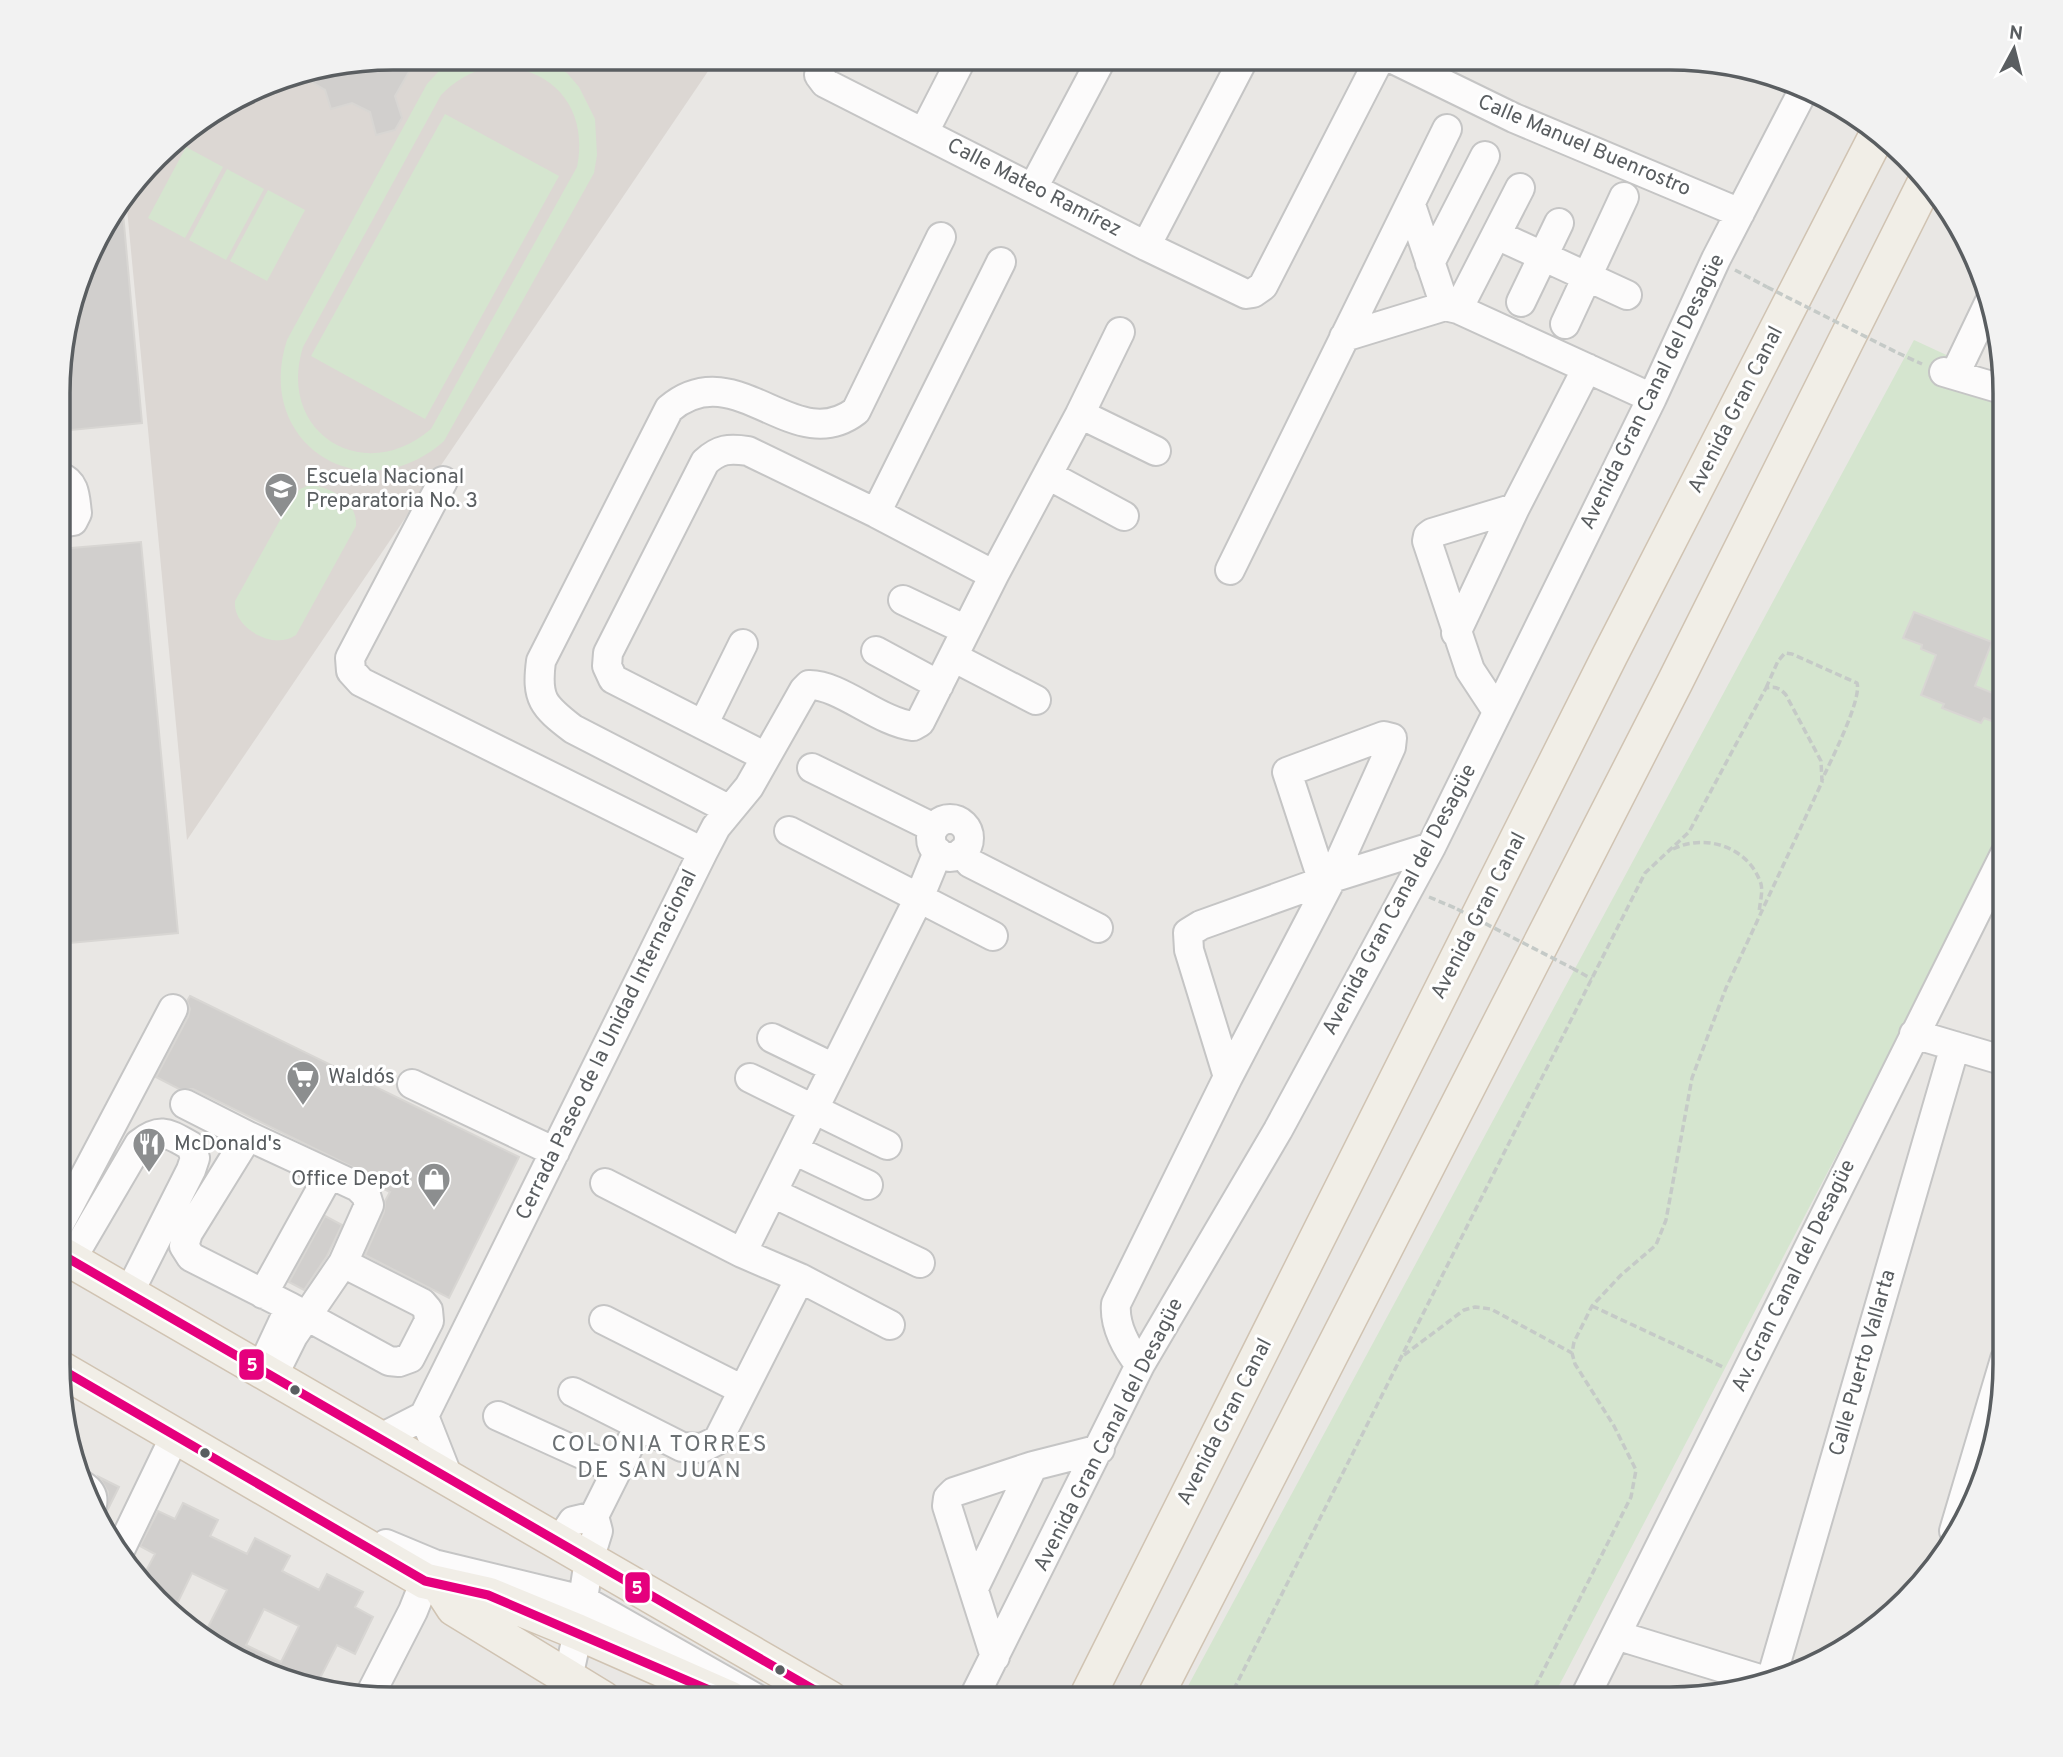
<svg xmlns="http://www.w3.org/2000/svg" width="2063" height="1757" viewBox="0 0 2063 1757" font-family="Overpass,sans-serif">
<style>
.education{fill:#dcd7d3}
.green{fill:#d5e5cf;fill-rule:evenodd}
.building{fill:#d1cfcd;stroke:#d8d6d3;stroke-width:2;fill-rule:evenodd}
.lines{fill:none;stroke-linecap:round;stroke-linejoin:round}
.minor-casing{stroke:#c5c5c5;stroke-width:32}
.major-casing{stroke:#d0c3b2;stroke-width:38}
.path{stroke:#c5cac7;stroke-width:3.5;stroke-dasharray:7 3.5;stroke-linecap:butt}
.minor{stroke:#fcfbfb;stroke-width:28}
.major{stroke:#f1eee7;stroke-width:35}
.path-bridge{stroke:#c5cac7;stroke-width:3.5;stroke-dasharray:7 3.5;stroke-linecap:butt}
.bus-1-casing{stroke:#fff;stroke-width:14}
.bus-1{stroke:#e5007d;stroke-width:9}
.bus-dot{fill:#5a5e61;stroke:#fff;stroke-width:2.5}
.labels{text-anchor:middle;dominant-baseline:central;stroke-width:6;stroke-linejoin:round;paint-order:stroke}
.street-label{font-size:21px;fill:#5a5e61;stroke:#fff}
.poi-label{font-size:21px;fill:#5a5e61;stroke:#fff;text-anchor:start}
.neighbourhood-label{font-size:23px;letter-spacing:2px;fill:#6b7073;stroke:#fff}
.rim{fill:none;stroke:#5a5e61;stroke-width:3.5}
.line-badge{stroke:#fff;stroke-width:2.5}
.badge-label{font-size:19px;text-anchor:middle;font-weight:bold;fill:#fff}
</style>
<rect width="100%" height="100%" fill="#e9e7e4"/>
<path class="education" d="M393,58H717L187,840L126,198L172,141L285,76Z"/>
<path class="green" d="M461,58H543L567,73L579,87L595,119L597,155L594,173L444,441C363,513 253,444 287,340L427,84L439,71ZM502,66C558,71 588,112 577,167L431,429C364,487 276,433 303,347L441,95C459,77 477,68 502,66Z
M445,114L559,176L425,419L311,356Z
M186,147L223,167L185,238L148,218Z
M227,169L264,189L226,260L189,240Z
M268,190L305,210L267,281L230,261Z
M1914,340L2005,382V833L1552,1699H1181Z
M310,485C331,487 358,502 356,526L296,635C274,651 232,628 235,601L294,495L300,489Z"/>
<path class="building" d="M393,58H417L395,96L402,118L395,130L376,135L370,112L352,103L331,109L325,90L298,74Z
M122,202L142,423L61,431V349L103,226Z
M141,542L178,933L59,944L60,549Z
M1914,612L1992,642L1975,686L2005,698V726L1984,718L1981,723L1942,708L1944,704L1921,695L1936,655L1921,649L1922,645L1903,638Z
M190,996L519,1157L449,1298L365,1255L384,1212L385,1201L390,1192L380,1187L369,1175L193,1089H179L156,1077L188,1017L190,1009L187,1001Z
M325,1216L342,1225L327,1256L304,1290L289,1282Z
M99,1477L119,1487L107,1511L108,1492Z
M183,1503L218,1520L210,1536L247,1554L255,1538L290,1556L282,1571L319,1590L327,1574L363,1592L355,1607L373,1617L355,1654L337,1645L317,1684L265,1674L205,1633L227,1590L192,1573L173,1612L156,1601L143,1582L148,1574L145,1573L155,1554L140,1546L158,1511L175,1519ZM264,1609L299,1626L281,1662L246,1645Z"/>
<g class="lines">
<defs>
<path id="minor" d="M823,58L819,75L825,83L1146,246L1246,294L1253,293L1263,286L1380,58
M1391,58L1514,118L1740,213
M924,132L962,58
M1033,188L1102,58
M1411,205L1445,306L1458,309L1652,398
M1497,235L1627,295
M1146,246L1244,58
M1430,263L1485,156
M1521,302L1559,223
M1458,309L1520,188
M1565,324L1624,197
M1344,337L1445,306
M1944,372L2005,390
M1955,374L1989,303
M1080,414L1156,451
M1048,475L1124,516
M443,481L350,658L351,671L361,682L703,852
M876,513L1001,262
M60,523L73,521L77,513C75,499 76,482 60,477
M1230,570L1447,129
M903,600L966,630
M1456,633L1515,508L1587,368
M876,651L939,685
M953,657L1036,700
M1497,711L1470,670L1427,541L1428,536L1432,533L1515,508
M703,725L743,644
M766,757L613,679L607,666L608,653L705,462C719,449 729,448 748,451L876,513L994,575
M812,768L934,828
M730,810L573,729C543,706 536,699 541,661L669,409C736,352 794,459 856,411L941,237
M931 838a19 19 0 1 1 38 0a19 19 0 1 1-38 0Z
M789,831L993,936
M962,852L970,863L1098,928
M1914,1034L2005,1061
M772,1038L834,1068
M1228,1077L1189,950L1188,933L1201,925L1332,878L1431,847
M750,1078L887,1145
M412,1084L555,1152
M185,1104L248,1136
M794,1150L868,1185
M605,1183L742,1253
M773,1193L920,1263
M59,1225L173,1009
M71,1260L139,1144C161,1126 169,1134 191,1146L195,1158L191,1170L129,1293
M800,1278L890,1325
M263,1294L329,1175
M290,1307L389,1361L399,1362L410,1358L429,1321L428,1310L422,1303L343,1263
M604,1320L743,1390
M1140,1365C1127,1349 1114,1326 1116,1304L1228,1077L1332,878L1391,747L1392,738L1384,736L1287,772L1323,882
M261,1369L290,1307L191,1257L184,1246L188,1233L248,1136L358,1187L366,1195L369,1205L343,1263L293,1336L273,1376
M573,1392L682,1447L702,1448L718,1440L800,1278L742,1253L919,898L938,852
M424,1416L448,1477
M498,1416L617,1470
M379,1439L424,1416L703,852L716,827L749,787L804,690L809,685C839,684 879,722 913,726L920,722L994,575L1080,414L1120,332
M82,1485C90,1490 94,1495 92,1505
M1954,1531L2005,1359
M559,1542L573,1521L594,1516
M386,1544L434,1564L583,1600L757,1699
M121,1548L175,1436
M974,1588L1033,1466
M1616,1635L1766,1681
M995,1657L947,1506L948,1498L954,1492L1033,1466L1100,1449
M568,1678L578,1632L589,1560L598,1531L594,1516L639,1426
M1771,1680L1955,1046
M370,1695L413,1611L425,1581
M973,1699L1140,1365L1278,1130L1431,847L1652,398L1716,259L1804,89
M1584,1699L2005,854"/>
<path id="major" d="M59,1253L830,1699
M59,1368L425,1581L488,1595L578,1632L730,1699
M439,1585L454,1608L603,1699
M1086,1699L1610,655L1877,135
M1154,1699L1675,682L1925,183"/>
</defs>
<use href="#minor" class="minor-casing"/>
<use href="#major" class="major-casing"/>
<path class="path" d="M1735,270L1767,287
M1898,353L1922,364
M1766,688L1778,661L1785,653L1792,654L1857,683C1862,700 1830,762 1822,780
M1673,849C1706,833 1749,847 1761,884C1763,892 1760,903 1759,912
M1429,897L1455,908
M1572,968L1592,979
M1592,1306L1723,1367
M1404,1355L1464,1310L1475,1307L1491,1309L1572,1353
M854,1691L868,1699
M1229,1699L1645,873L1689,832L1766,688C1775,686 1780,688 1786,695L1821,761L1822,782L1726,988L1692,1078L1666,1220L1656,1245L1621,1275L1592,1306L1574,1342L1572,1353L1575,1364L1614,1426L1636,1470L1631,1497L1529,1699"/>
<use href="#minor" class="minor"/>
<use href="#major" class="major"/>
<path class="path-bridge" d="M1767,287L1898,353
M1457,909L1572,968"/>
<defs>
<path id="bus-1" d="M59,1253L830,1699
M59,1368L425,1581L488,1595L730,1699"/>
</defs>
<use href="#bus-1" class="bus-1-casing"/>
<use href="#bus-1" class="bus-1"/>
</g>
<defs>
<symbol id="school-pin" viewBox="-11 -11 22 30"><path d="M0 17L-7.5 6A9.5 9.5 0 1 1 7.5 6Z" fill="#8c8e8f" stroke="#fff"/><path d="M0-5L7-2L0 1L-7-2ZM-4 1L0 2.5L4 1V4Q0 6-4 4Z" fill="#fff"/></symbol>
<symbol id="supermarket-pin" viewBox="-11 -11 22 30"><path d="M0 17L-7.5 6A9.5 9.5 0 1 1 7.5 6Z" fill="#8c8e8f" stroke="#fff"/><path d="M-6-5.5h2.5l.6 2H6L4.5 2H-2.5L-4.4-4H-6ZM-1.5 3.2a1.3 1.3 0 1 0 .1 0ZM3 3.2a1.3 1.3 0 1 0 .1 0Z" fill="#fff"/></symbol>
<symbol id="restaurant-pin" viewBox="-11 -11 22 30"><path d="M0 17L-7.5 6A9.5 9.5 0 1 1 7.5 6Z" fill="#8c8e8f" stroke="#fff"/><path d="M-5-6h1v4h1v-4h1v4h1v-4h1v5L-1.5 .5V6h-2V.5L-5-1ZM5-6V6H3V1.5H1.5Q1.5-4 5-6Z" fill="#fff"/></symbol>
<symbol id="shop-pin" viewBox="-11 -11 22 30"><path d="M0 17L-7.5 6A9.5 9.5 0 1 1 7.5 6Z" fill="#8c8e8f" stroke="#fff"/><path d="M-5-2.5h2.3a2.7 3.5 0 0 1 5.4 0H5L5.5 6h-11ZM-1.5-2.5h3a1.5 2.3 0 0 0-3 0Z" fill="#fff"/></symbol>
</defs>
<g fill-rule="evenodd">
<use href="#school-pin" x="262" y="470" width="38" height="52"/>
<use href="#supermarket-pin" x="284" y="1058" width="38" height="52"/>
<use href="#restaurant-pin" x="130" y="1125" width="38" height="52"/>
<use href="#shop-pin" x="415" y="1160" width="38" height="52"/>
</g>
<g class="bus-dot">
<circle cx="295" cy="1390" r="6"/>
<circle cx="205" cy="1453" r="6"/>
<circle cx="780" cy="1670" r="6"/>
</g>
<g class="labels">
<g class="street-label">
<text transform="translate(1584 146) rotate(23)">Calle Manuel Buenrostro</text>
<text transform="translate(1034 188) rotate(27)">Calle Mateo Ramírez</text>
<text transform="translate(1653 392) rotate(-64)">Avenida Gran Canal del Desagüe</text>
<text transform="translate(1736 410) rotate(-63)">Avenida Gran Canal</text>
<text transform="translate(1400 900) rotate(-62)">Avenida Gran Canal del Desagüe</text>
<text transform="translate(1479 916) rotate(-63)">Avenida Gran Canal</text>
<text transform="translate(607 1045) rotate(-64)">Cerrada Paseo de la Unidad Internacional</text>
<text transform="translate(1794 1276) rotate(-64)">Av. Gran Canal del Desagüe</text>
<text transform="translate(1863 1363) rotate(-74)">Calle Puerto Vallarta</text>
<text transform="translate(1225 1422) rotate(-63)">Avenida Gran Canal</text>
<text transform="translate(1109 1435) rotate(-63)">Avenida Gran Canal del Desagüe</text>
</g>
<g class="poi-label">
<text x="306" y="477">Escuela Nacional<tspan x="306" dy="24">Preparatoria No. 3</tspan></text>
<text x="328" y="1077">Waldo´s</text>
<text x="174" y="1144">McDonald's</text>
<text x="410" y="1179" text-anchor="end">Office Depot</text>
</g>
<g class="neighbourhood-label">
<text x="660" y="1445">COLONIA TORRES<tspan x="660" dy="26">DE SAN JUAN</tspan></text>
</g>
</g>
<path d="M0 0H2063V1757H0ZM393 70H1670A323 323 0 0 1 1993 393V1364A323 323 0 0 1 1670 1687H393A323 323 0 0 1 70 1364V393A323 323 0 0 1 393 70Z" fill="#f2f2f2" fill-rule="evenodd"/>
<path class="rim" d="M393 70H1670A323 323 0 0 1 1993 393V1364A323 323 0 0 1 1670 1687H393A323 323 0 0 1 70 1364V393A323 323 0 0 1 393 70Z"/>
<g class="line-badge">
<rect x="238" y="1348" width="27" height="33" rx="7" fill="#e5007d"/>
<rect x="624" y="1571" width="27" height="33" rx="7" fill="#e5007d"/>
</g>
<g class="badge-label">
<text x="252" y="1371">5</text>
<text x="637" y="1594">5</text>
</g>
<g transform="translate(2014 49) rotate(7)" stroke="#ffffff" stroke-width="5" paint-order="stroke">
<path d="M0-5L12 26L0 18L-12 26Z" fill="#5a5e61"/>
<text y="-10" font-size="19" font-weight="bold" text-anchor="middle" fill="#5a5e61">N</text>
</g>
</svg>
